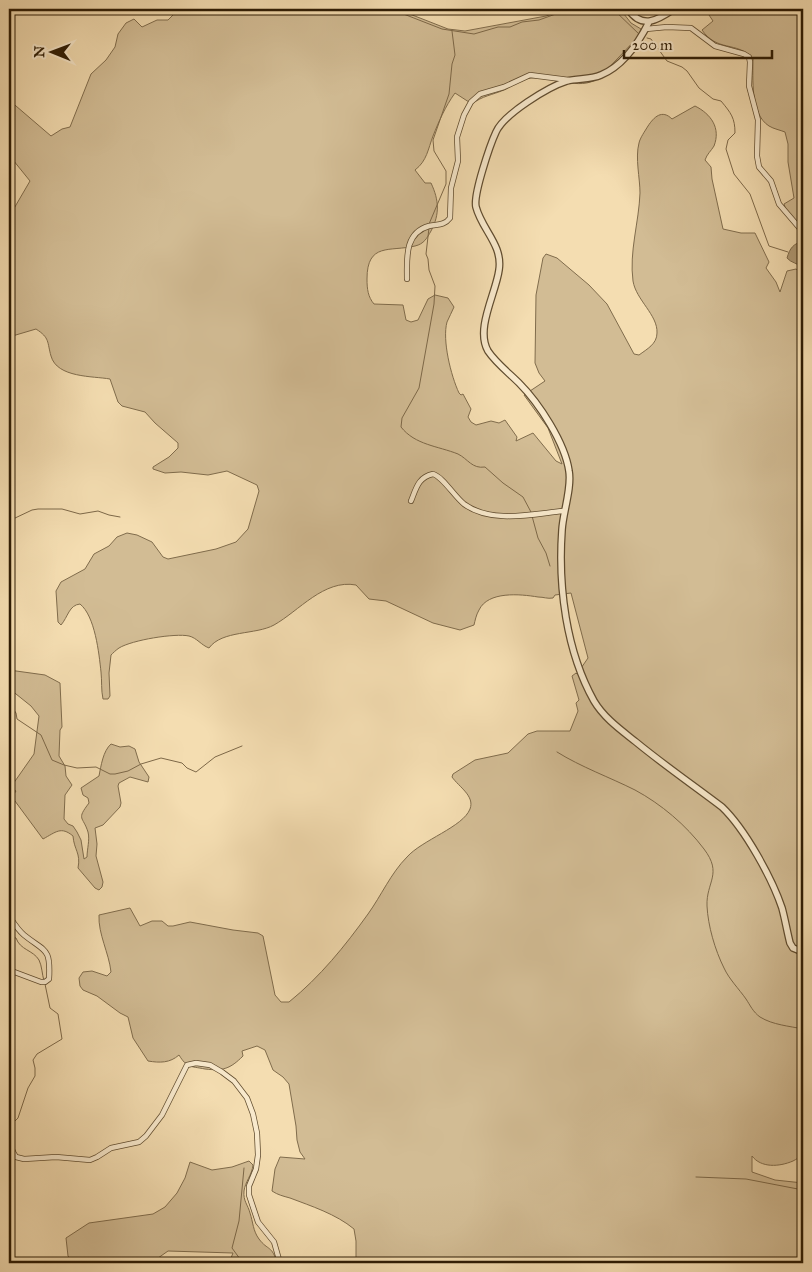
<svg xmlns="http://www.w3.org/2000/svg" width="812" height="1272" viewBox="0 0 812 1272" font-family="'IM FELL Great Primer',serif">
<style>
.green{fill:#d2bc94;stroke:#806c4c}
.water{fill:#b19b76;stroke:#7d6848}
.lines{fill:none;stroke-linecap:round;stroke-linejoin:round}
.stream{stroke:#7d6848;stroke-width:1}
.minor-casing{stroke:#604c2f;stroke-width:6}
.tertiary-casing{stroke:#604c2f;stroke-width:8}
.minor{stroke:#f8e9cc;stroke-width:4.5}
.tertiary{stroke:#f8e9cc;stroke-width:5.5}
</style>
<rect width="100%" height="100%" fill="#f4ddb1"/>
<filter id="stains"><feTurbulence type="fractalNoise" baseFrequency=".004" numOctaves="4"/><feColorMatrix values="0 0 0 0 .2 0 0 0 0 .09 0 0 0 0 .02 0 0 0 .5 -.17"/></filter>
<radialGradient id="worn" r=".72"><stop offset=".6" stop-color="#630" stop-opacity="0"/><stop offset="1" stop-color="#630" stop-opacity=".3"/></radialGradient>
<path class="green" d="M179,9H397L448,29L465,31L546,16L568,9H620L631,23L641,29L638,37L599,78C578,92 554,75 531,78C520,79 513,86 504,90C492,95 482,96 472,104L455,93C445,107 439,121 433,136C428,149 427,161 415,170L425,183H431C439,200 440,214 431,231C427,238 424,244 415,246C390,252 367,242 367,279C367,289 368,297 374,304L403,305L406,320L411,322L418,320L428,299L435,295L448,298L454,307C452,312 449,317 447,322C442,340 451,376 459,393L461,395L463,394L471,409L468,417L471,422L476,425L491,421L499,423L505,420L517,437L516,441L533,433L556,461L562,464L548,428L524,395L545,381L539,373L535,363L536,295L543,258L546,254L557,258L570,269L589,285L607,304L634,354L639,355C647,349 657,344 657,333C658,315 636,300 633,281C629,252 639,222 640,193C640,178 635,158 639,143C640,138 645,131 648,126C654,117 662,109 672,119L695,106C711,114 721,128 714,146C711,151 707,154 705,160L711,167L712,179L723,229L741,233H755L769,262L766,268L776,282L780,292L787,271L796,269L803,274V1156C799,1157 797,1159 793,1161C779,1167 761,1168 752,1156V1172L775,1180L803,1183V1263H356V1241L354,1229C336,1214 311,1206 290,1198C283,1196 278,1195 272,1191L275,1169L280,1157L305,1159L300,1152L297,1140L296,1126L289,1084L283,1077L273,1070L265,1050L257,1046L242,1051L243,1056C230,1069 223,1071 205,1069C190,1066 187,1068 179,1055C170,1063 160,1063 148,1061L133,1038L128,1017L120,1013L97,996L83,990L80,986L79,978L83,972L92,971L107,976L111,972C109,953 98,934 99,915L130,908L140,926L152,921H162L168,926H173L190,922L233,930L258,933L263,936L275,995L281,1002H289C320,977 345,946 368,914C381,896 391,873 407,857C422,840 463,827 470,809C475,796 459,787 452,777L453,774L475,760L508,753L528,734L537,731H570L578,711L576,703L579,700L572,676L576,673L577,674L588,658L571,593L555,595L553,598C547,599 544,597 538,597C520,594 488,591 479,610C476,615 475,621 474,625L460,630L433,623L386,601L369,599L356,585C324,579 299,611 274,625C256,635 222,630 209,648C201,645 197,638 189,636C175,633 132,640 119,648C116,650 113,653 111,655L109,673L110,696L108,699H103C101,690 102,681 101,672C99,653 95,616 80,604C69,605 68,617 61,625L58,622L56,591L61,582L85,569L94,554L109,546L117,537L127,533L137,535L152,542L163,557L168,559L216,549L236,542L248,529L259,491L257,485L227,471L208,475L181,472L165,473L153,469V467L169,457L178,448V443L155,423L145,412L122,406L118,402L110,379C93,376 57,378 51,356C47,342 50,338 36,329L9,337V217L30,181L9,155V100L51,136L62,129L70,127L91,74L106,60L115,47L118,34L126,23L134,19L142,27L157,20H168Z
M705,9H803V227L786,210L784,204L794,198L788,162V144L785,132C780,130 774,129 769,126C750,114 753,78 753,58C736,41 717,52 702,30L713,21Z
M9,670L45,675L60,683L62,727L60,730L59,756L65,766L66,776L72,785L65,795L64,819L68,824L73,826L77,832L81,840L84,859L87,857C87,849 90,840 88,832C83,816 76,820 89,803L88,798L83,795L81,788L99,776C101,766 103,751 111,744L120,747L129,746L135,749L139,762L149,777L148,782L130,777L119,783L118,786L121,803L120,807L103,825L95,828L97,844L96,856L103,882L102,887L99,890L95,888L78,868C81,853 74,850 73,836C61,826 56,832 43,839L12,797L16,791L13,789V784L34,754L39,716L31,706L11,690L9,694Z
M249,1161L253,1165C252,1175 245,1182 244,1191C243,1201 248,1205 250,1213C253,1222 253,1231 259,1239C268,1251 272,1245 277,1263H229L233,1253L168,1251L151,1263H73L68,1256L66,1238L89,1223L153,1214L165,1207L177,1193L185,1178L190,1162L212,1170L232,1167Z"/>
<path class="water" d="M803,241V268C798,263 791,263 787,258C790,248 793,244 803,241Z"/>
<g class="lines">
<path class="stream" d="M395,9L401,13L442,29L474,34L498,27H510L522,22L539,20L564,11L576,9
M613,9L640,35
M647,38L651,39L667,61L682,67L687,71L699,88L713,99L721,101C731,113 735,118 735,133L728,140L726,149L734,174L750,194L769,246L788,252
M429,224L446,184V171L434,151L433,140L449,94L452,64L455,55L452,31
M429,228L426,254L428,259L429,270L435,286L434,304L419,388L402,418L401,427C415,445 438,446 458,454C468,459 472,469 485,467L503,483L523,497L531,512
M532,516L538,538L546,553L550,566
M9,530L13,519L32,510L38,509H62L80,514L98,511L109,515L120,517
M9,703L16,713L17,719L41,735L52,760L64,765L77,768L96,767L110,774H115L128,771L141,764L161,758L182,763L187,768L196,772L215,757L242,746
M557,752C581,767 609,777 635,790C661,804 686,825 704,849C723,874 706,882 707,906C708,926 715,950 724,968C729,979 739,989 746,999C750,1005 753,1012 760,1017C773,1025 789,1026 803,1029
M9,936L16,938C20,950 33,950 39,960C42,966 42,974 44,981
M11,1125L18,1118L28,1088L35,1076V1068L33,1060L37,1054L62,1039L58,1014L50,1008L45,984
M696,1177L746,1179L803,1190
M9,1259L13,1263
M241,1263L240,1259L232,1248L239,1221L244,1168"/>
<defs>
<path id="minor" d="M646,29L667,27L691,28L715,46L744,54L749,57L750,62L749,86L758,120L757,156L759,167L771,181L779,204L803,232
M407,279C407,259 404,233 429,226C437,224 444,226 450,218L451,188L458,161L457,137L464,115L471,102L480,94L504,87L530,75L569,80
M411,501C416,489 418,477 433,474C443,477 454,496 464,504C491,524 532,514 563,511
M9,916C13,922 18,930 24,935C45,952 51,947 49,979L45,982H41L9,970
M9,1093C16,1115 2,1137 16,1157L24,1159L56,1157L90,1160L97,1157L111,1148L139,1142L146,1136L162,1115L187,1065L196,1063L210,1065L222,1072L234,1081L247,1098L253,1114L257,1133L258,1155L256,1169L249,1186V1195L258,1222L274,1242L280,1263"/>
<path id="tertiary" d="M628,9C642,30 658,20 674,9
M649,22C639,42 623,66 601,75C590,80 578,78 567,81C548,87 504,114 496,132C490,145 473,195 476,207C482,230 503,245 499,270C496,293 475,329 488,351C496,363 509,373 519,383C539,403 565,443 569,471C572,488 563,512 562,530C558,586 566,651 594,701C604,718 621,730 636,742C664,765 693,785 722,807C745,829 772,878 782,908C785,919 787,931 790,943L793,948L803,952"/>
</defs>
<use href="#minor" class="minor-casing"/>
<use href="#tertiary" class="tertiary-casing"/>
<use href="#minor" class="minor"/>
<use href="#tertiary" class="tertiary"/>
</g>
<rect width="812" height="1272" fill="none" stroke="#f4ddb1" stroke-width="30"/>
<rect x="10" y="10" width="792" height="1252" fill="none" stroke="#2e1c04" stroke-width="2.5"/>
<rect x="15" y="15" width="782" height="1242" fill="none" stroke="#2e1c04"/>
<g transform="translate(52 52) rotate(271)" stroke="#f8e9cc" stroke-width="4" paint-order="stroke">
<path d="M0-4L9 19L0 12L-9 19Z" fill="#2e1c04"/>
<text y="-8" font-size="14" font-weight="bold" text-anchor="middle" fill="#2e1c04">N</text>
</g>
<path d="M624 50v8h148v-8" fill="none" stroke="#2e1c04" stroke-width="2.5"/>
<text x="632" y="50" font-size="15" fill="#2e1c04" stroke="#f8e9cc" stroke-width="4" paint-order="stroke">200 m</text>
<rect width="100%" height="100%" filter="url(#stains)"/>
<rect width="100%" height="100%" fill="url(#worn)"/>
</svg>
